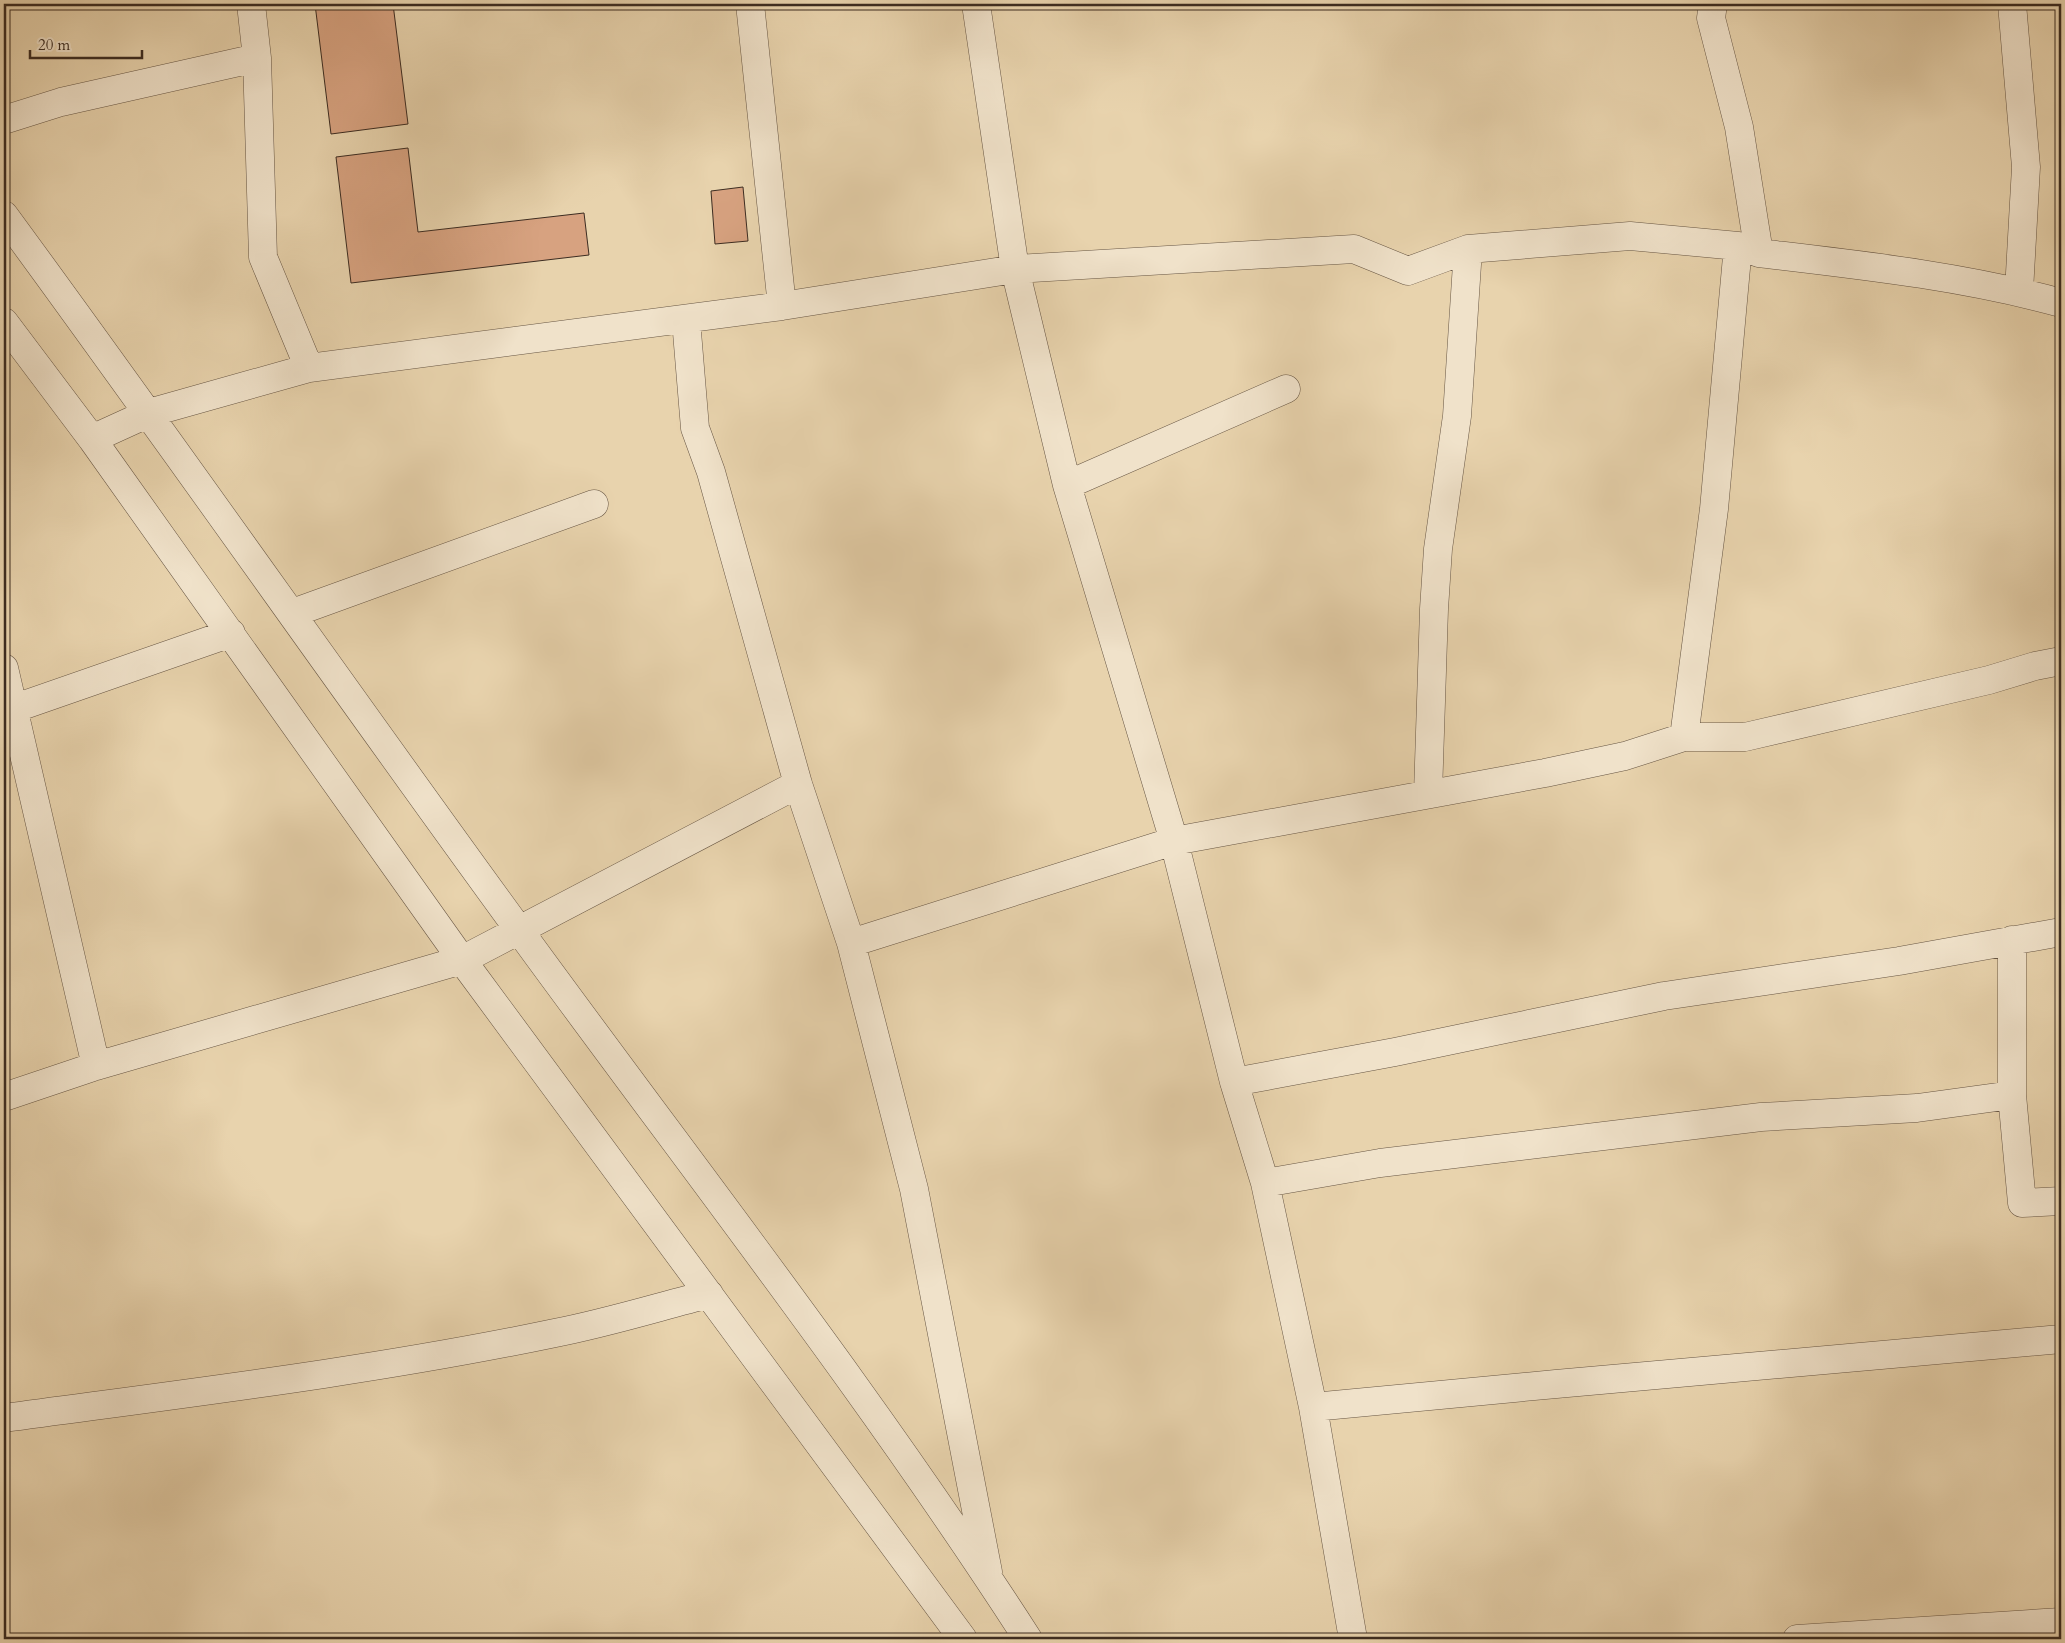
<svg xmlns="http://www.w3.org/2000/svg" width="2065" height="1643" font-family="Cardo,serif">
<style>
.building{fill:#d7a280;stroke:#3c2c21}
.lines{fill:none;stroke-linecap:round;stroke-linejoin:round}
.minor-casing{stroke:#675644;stroke-width:29}
.minor{stroke:#f0e2ca;stroke-width:28}
</style>
<rect width="100%" height="100%" fill="#e8d3ad"/>
<filter id="stains"><feTurbulence type="fractalNoise" baseFrequency=".004" numOctaves="4"/><feColorMatrix values="0 0 0 0 .2 0 0 0 0 .09 0 0 0 0 .02 0 0 0 .5 -.17"/></filter>
<radialGradient id="worn" r=".72"><stop offset=".6" stop-color="#630" stop-opacity="0"/><stop offset="1" stop-color="#630" stop-opacity=".3"/></radialGradient>
<path class="building" d="M 315,4 L 393,4 L 408,124 L 331,134 Z
M 408,148 L 418,232 L 584,213 L 589,255 L 351,283 L 336,157 Z
M 743,187 L 748,241 L 715,244 L 711,191 Z"/>
<g class="lines">
<g class="minor-casing">
<path id="minor" d="M 251,4 L 257,58
M 750,4 L 782,306
M 976,4 L 1015,269 L 1067,485 L 1174,841 L 1234,1082 L 1265,1183 L 1313,1407 L 1353,1639
M 1713,4 L 1711,18 L 1739,127 L 1759,253
M 2012,4 L 2026,167 L 2019,291
M 4,120 L 61,102 L 257,58 L 263,257 L 309,368
M 4,215 C 178,452 346,693 519,930 C 690,1165 870,1394 1028,1639
M 686,320 L 695,428 L 711,472 L 798,784 L 851,943 L 914,1189 L 988,1572
M 4,322 L 92,439 L 462,960 L 963,1639
M 92,439 L 149,413 L 309,368 L 782,306 L 1015,269 L 1354,249 L 1408,271 L 1468,249 L 1630,236 L 1738,246 L 1759,253 C 1860,265 1963,276 2061,303
M 1067,485 L 1286,389
M 293,613 L 594,504
M 4,668 L 96,1066
M 4,712 L 231,633
M 1684,737 L 1714,509 L 1738,246
M 1428,794 L 1434,609 L 1438,549 L 1457,416 L 1468,249
M 2012,940 L 2012,1095 L 2022,1203 L 2061,1201
M 851,943 L 1174,841 L 1545,773 L 1625,756 L 1684,737 L 1745,737 L 1989,680 L 2035,666 L 2061,661
M 1234,1082 L 1395,1052 L 1664,996 L 1899,961 L 2061,932
M 4,1097 L 96,1066 L 462,960 L 798,784
M 1265,1183 L 1380,1163 L 1761,1117 L 1917,1108 L 2012,1095
M 1313,1407 L 1556,1384 L 2061,1339
M 4,1418 C 188,1393 373,1371 555,1333 C 607,1323 658,1307 709,1294
M 1797,1639 L 2061,1622"/>
</g>
<use href="#minor" class="minor"/>
</g>
<rect width="2065" height="1643" fill="none" stroke="#e8d3ad" stroke-width="20"/>
<rect x="5" y="5" width="2055" height="1633" fill="none" stroke="#3c2c21" stroke-width="2.5"/>
<rect x="10" y="10" width="2045" height="1623" fill="none" stroke="#3c2c21"/>
<path d="M30 50v8h112v-8" fill="none" stroke="#3c2c21" stroke-width="2.5"/>
<text x="38" y="50" font-size="15" fill="#3c2c21" stroke="#f0e2ca" stroke-width="4" paint-order="stroke">20 m</text>
<rect width="100%" height="100%" filter="url(#stains)"/>
<rect width="100%" height="100%" fill="url(#worn)"/>
</svg>
